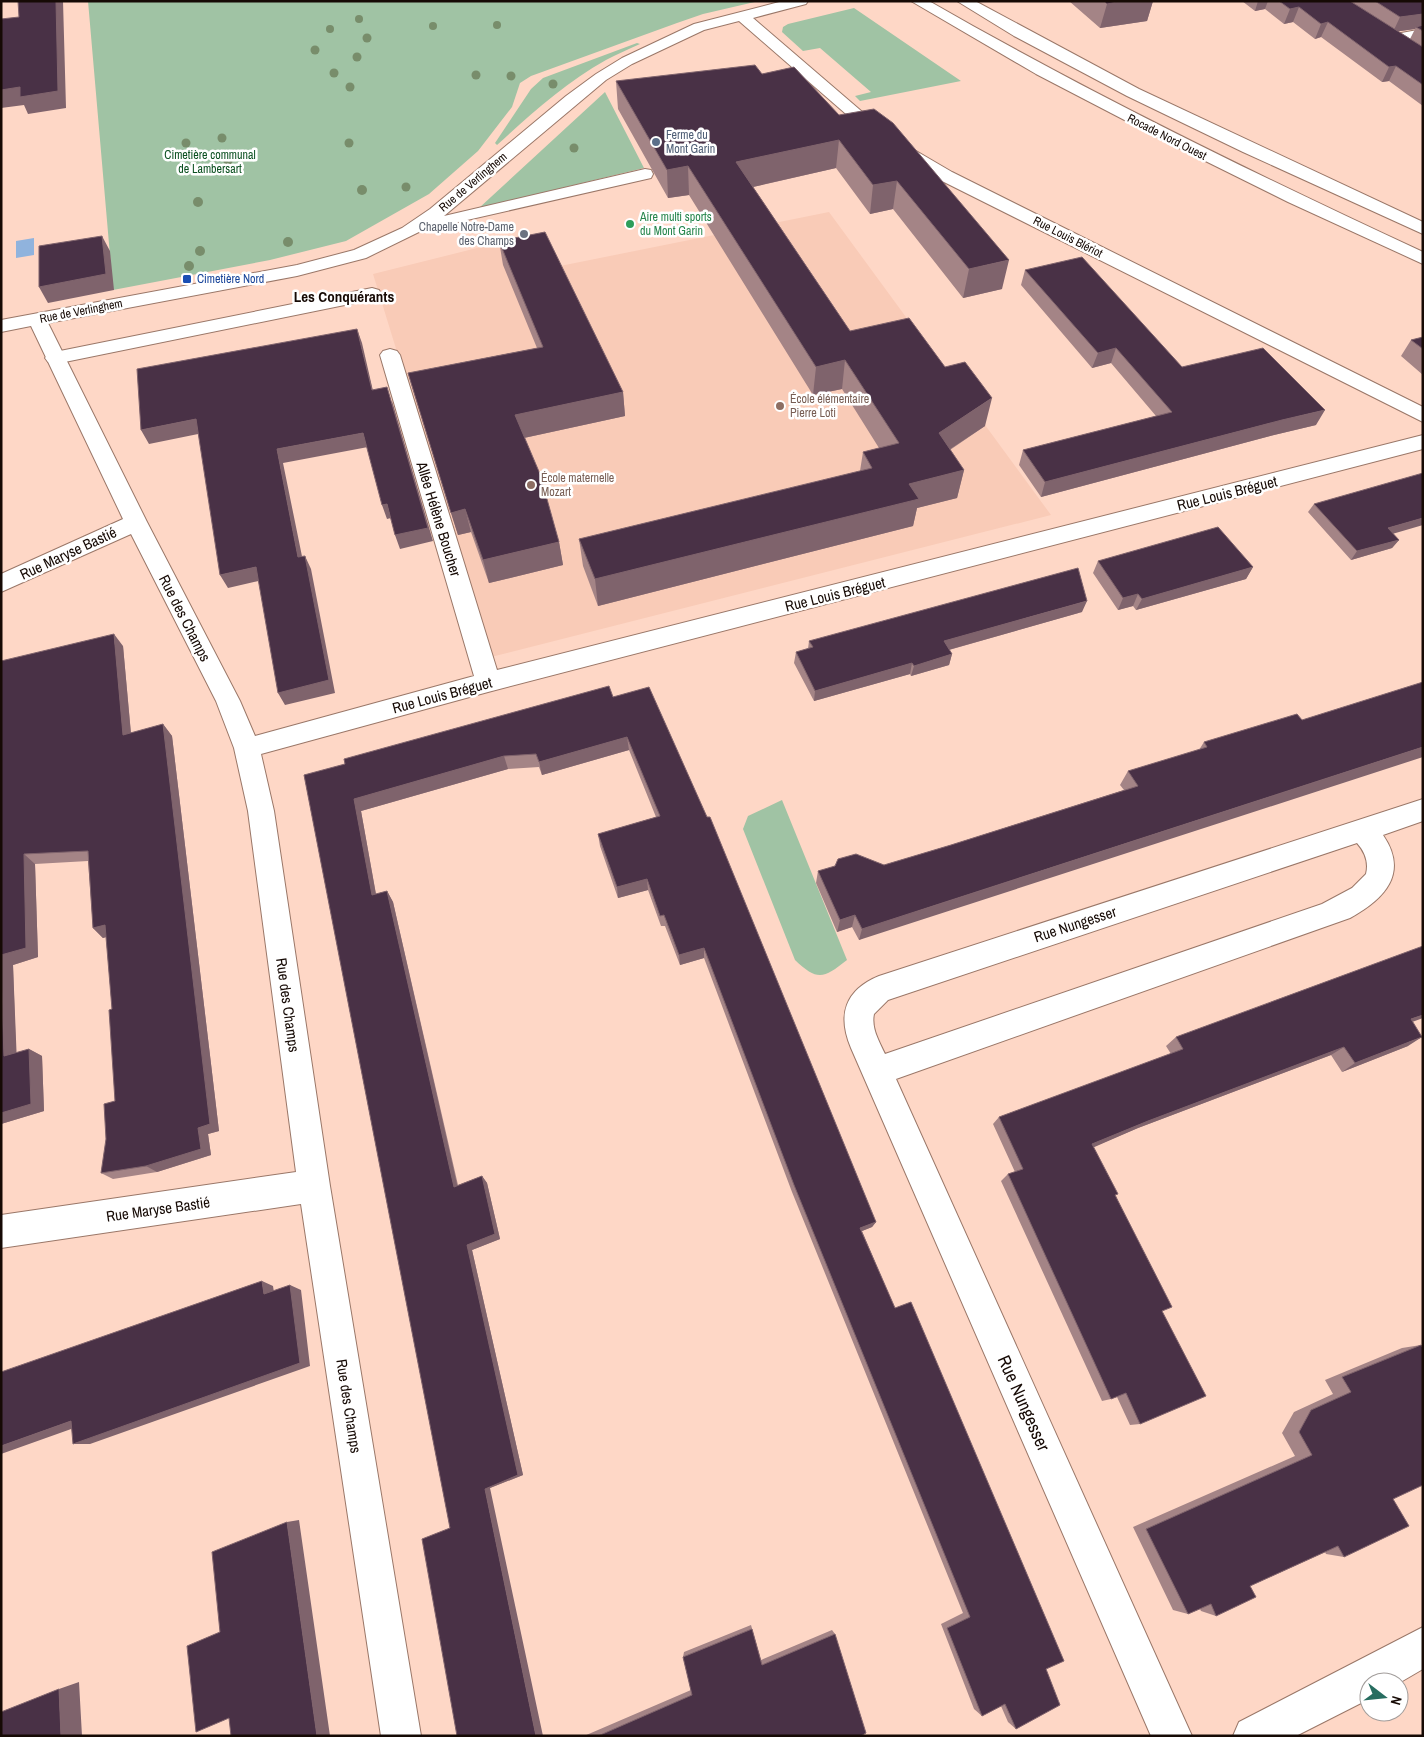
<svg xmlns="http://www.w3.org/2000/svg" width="1424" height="1737" font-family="'Archivo Narrow',sans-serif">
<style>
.built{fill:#f9cbb7}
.green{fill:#a0c3a4}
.water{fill:#90b3dd}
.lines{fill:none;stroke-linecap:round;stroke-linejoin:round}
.lane-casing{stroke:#9a7768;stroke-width:2}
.street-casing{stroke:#9a7768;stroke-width:2}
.highway-casing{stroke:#9a7768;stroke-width:2}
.lane{fill:#fff;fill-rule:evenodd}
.street{fill:#fff;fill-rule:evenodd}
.highway{fill:#fff;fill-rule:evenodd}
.tree{fill:#788d6b}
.wall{fill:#a48486;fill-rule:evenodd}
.shaded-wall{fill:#7f636c}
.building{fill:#493146;stroke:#7f636c}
.service-dot{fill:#5c6f8a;stroke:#fff;stroke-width:2}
.leisure-dot{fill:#2e9e5b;stroke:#fff;stroke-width:2}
.worship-dot{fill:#6b7280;stroke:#fff;stroke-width:2}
.transit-dot{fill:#1a4fb4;stroke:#fff;stroke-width:2}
.education-dot{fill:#8d6e63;stroke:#fff;stroke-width:2}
.labels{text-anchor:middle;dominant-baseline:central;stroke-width:5;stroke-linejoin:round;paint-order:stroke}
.far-service-label{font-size:12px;fill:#4e5e75;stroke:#fff;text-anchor:start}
.far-street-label{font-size:12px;fill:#160a05;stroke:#fff}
.far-park-label{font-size:12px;fill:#0b5020;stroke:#fff}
.far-leisure-label{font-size:12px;fill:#27864d;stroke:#fff;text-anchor:start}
.far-worship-label{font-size:12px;fill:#5b616d;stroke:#fff;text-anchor:end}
.far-transit-label{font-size:12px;fill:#164399;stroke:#fff;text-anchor:start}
.far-education-label{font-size:12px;fill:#785e54;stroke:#fff;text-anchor:start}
.far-quarter-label{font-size:15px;font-weight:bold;fill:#160a05;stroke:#fff}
.street-label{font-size:15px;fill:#160a05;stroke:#fff}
.near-street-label{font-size:18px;fill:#160a05;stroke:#fff}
</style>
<rect width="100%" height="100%" fill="#fed7c6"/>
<path class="built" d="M 829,212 L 1051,515 L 491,657 L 373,274 L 517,238 L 560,266 Z"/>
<path class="green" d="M 88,1 L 759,1 L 703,14 L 677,23 L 531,76 L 520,83 L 512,107 L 478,151 L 429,194 L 346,241 L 270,260 L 113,290 Z
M 854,8 L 961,81 L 860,101 L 855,96 L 871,92 L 820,48 L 803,51 L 782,32 L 783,27 L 788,24 Z
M 637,43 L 640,44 C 629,49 617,54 606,60 C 566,82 530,115 497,145 L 495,143 L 531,89 L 543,78 Z
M 605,92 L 644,168 L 479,208 Z
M 782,800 L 847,960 C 824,978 818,982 795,960 L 743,829 L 748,816 Z"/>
<path class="water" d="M 34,238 L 34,255 L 16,258 L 16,241 Z"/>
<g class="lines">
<g class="lane-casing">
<path id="lane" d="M 372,288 L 379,290 L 381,294 L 379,298 L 55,364 L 48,362 L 45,358 L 48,354 L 55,352 Z"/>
</g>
<g class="street-casing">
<path id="street" d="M 783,1 L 808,1 L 806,4 L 753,18 L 881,128 L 911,148 L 952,172 L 1423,407 L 1423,422 L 940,180 L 899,156 L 869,134 L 739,21 L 704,30 L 632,64 L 606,80 L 444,216 L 645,169 L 651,170 L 653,174 L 651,178 L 423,230 L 366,258 L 297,276 L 48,323 L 147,522 L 240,701 L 255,736 L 474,676 L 380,355 L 383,351 L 390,349 L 397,351 L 400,355 L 497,670 L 1423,435 L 1423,449 L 488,692 L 261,754 L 274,811 L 330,1186 L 421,1736 L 381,1736 L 301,1204 L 1,1248 L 1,1215 L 296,1172 L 248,811 L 234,748 L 216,701 L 131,534 L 1,592 L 1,574 L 123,519 L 31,326 L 1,332 L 1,320 L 297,265 L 354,250 L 402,228 L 430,209 L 566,96 L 596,74 L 622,58 L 694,24 Z
M 1423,29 L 1423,37 L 1390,43 L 1385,42 L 1383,39 L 1385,36 Z
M 1423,799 L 1423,821 L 1383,835 C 1409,873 1385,899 1350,918 L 896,1079 L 1192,1736 L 1151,1736 L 851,1048 C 837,1015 845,990 879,976 ZM 1357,843 C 1365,852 1369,862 1366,874 L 1352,888 L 1322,904 L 885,1054 C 879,1041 871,1028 874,1014 L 888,1000 Z
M 1423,1627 L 1423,1669 L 1399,1683 L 1369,1682 L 1369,1699 L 1296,1736 L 1233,1736 L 1239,1722 Z"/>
</g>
<g class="highway-casing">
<path id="highway" d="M 911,1 L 929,1 C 1089,93 1255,174 1423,252 L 1423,264 L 1288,202 L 1161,139 L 1036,74 Z
M 957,1 L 975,1 L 1139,89 L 1423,222 L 1423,234 L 1243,152 L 1127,96 L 1014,36 Z"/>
</g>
<use href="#lane" class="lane"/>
<use href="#street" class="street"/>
<use href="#highway" class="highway"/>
</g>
<g class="tree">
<circle cx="359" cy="19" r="4"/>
<circle cx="497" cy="25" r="4"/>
<circle cx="433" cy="26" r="4"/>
<circle cx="330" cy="29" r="4"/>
<circle cx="367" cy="38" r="4.5"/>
<circle cx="315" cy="50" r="4.5"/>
<circle cx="357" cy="57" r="4.5"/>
<circle cx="334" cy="73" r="4.5"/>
<circle cx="476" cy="75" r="4.5"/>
<circle cx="511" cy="76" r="4.5"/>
<circle cx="553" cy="84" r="4.5"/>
<circle cx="350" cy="87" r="4.5"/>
<circle cx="222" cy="138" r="4.5"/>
<circle cx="186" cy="143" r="4.5"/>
<circle cx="349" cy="143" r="4.5"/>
<circle cx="574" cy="148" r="4.5"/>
<circle cx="228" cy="161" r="4.5"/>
<circle cx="191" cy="168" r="4.5"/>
<circle cx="406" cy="187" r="4.5"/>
<circle cx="362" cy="190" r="5"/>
<circle cx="198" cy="202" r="5"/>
<circle cx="288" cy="242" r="5"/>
<circle cx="200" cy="251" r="5"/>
<circle cx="189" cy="266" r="5"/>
</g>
<path class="wall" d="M 1069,1 L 1153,1 L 1147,21 L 1100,28 Z
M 1242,1 L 1423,1 L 1423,106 L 1389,81 L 1382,82 L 1321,37 L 1315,39 L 1293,22 L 1284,24 L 1265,9 L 1255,11 ZM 1415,29 L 1410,39 L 1398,31 L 1401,31 Z
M 794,67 L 1002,289 L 963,298 L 893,209 L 870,214 L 836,168 L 753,187 L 850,331 L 985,426 L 950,450 L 964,470 L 957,498 L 917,508 L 913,526 L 598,606 L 583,566 L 579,539 L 860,471 L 863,452 L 879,448 L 842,389 L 813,395 L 689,195 L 668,198 L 618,109 L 616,81 L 762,74 Z
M 499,241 L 623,392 L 625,416 L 524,438 L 559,542 L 563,565 L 489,583 L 471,532 L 458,535 L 408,373 L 537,348 L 503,265 Z
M 1025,270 L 1182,367 L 1316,425 L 1274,435 L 1041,497 L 1019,465 L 1023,450 L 1156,416 L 1111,363 L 1092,368 L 1021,285 Z
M 1423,337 L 1423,375 L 1401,356 L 1411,340 Z
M 1314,504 L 1393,534 L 1399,540 L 1392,548 L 1351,560 L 1308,512 Z
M 1098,561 L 1253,567 L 1246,579 L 1136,610 L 1133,606 L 1118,610 L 1093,573 Z
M 1082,612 L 949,650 L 952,654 L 949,665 L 911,676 L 910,674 L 814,701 L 794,663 L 796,652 L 808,649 L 809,641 Z
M 123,646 L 131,733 L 163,724 L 172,736 L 219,1131 L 208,1134 L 211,1155 L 157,1172 L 113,1179 L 101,1173 L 115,1101 L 112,1009 L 106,937 L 103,938 L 93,928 L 88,861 L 35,864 L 38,957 L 13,965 L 16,1053 L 29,1049 L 42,1056 L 44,1111 L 1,1124 L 1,661 Z
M 613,697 L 876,1222 L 872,1227 L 862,1231 L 1046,1669 L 1016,1729 L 1008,1722 L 1001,1706 L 982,1716 L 974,1709 L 941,1624 L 963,1613 L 792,1192 L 704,958 L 680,965 L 665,926 L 661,926 L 648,890 L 618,898 L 600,846 L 598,834 L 656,817 L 629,750 L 542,775 L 539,767 L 508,769 L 361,811 L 376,894 L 387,891 L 393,902 L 458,1185 L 482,1176 L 487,1183 L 500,1239 L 472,1250 L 523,1475 L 490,1488 L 450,1528 L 304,775 Z
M 1302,720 L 859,940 L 852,927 L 837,932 L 816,883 L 818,871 L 884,865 L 951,845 L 1124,790 L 1120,785 L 1128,771 L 1199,750 L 1204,742 Z
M 1413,1022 L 1408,1046 L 1342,1072 L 1331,1055 L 1138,1128 L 1093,1147 L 1116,1196 L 1162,1311 L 1140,1424 L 1130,1425 L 1117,1397 L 1111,1399 L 1102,1401 L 1001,1181 L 1008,1174 L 1015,1172 L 993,1124 L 999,1117 L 1171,1054 L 1166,1046 L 1176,1037 Z
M 1421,1345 L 1393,1499 L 1344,1557 L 1326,1554 L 1325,1552 L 1250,1586 L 1216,1616 L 1201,1611 L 1200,1609 L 1188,1614 L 1173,1610 L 1133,1527 L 1295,1456 L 1282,1433 L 1294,1412 L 1333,1394 L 1325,1380 L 1402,1348 Z
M 751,1625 L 761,1660 L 832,1630 L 835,1634 L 861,1736 L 584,1736 L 691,1690 L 683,1657 L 684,1652 Z"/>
<path class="shaded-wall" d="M 56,1 L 63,1 L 66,108 L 28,114 L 24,105 L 1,108 L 1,90 Z
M 1122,1 L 1153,1 L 1147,21 L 1100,28 L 1107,4 Z
M 1258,1 L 1268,1 L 1265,9 L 1255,11 Z
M 1299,7 L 1293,22 L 1284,24 L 1290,9 Z
M 1423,14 L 1423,28 L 1416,27 L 1415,29 L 1393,32 L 1400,17 Z
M 1328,22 L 1321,37 L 1315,39 L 1321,24 Z
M 1396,66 L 1389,81 L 1382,82 L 1389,67 Z
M 839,140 L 836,168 L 735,191 L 736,162 Z
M 688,166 L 689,195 L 668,198 L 667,170 Z
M 897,181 L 893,209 L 870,214 L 873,185 Z
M 102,236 L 110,251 L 114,290 L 48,303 L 39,287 Z
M 1009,260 L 1002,289 L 963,298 L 969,269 Z
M 357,329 L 362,343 L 376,404 L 372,390 Z
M 1116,348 L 1111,363 L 1092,368 L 1098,353 Z
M 845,360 L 842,389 L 813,395 L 816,367 Z
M 623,392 L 625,416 L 519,439 L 515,415 Z
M 992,398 L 985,426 L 932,461 L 939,433 Z
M 392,401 L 433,541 L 400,549 L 395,535 Z
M 1325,410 L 1316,425 L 1274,435 L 1041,497 L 1045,482 L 1282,420 Z
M 196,419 L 203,433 L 149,444 L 141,430 Z
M 363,433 L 368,447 L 283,463 L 305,571 L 298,557 L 277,449 Z
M 964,470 L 957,498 L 917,508 L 913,526 L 598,606 L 595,579 L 909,484 Z
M 387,504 L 391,518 L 387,519 L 382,505 Z
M 465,509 L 471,532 L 458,535 L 451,513 Z
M 1423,518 L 1423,525 L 1382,537 L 1388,528 Z
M 1399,540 L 1392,548 L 1351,560 L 1357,551 Z
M 559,542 L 563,565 L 489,583 L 483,560 Z
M 305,556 L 311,569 L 335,693 L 285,705 L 278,693 Z
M 256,567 L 263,580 L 228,588 L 220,575 Z
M 1253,567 L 1246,579 L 1136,610 L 1142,599 Z
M 1138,594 L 1133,606 L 1118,610 L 1123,598 Z
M 1087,601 L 1082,612 L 941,652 L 944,641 Z
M 114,634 L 123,646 L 132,746 L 123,735 Z
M 952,654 L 949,665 L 911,676 L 914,666 Z
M 912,663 L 910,674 L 814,701 L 815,691 Z
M 163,724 L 172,736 L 219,1131 L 208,1134 L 211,1155 L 157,1172 L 146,1166 L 198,1128 Z
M 627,737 L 629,750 L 542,775 L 539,762 Z
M 1423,747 L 1423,757 L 859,940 L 862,929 Z
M 504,756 L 508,769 L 361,811 L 378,906 L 372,895 L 354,799 Z
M 24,854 L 35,864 L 38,957 L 13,965 L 17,1064 L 4,1056 L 1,955 Z
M 647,879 L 648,890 L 618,898 L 617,887 Z
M 387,891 L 393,902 L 459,1193 L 454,1187 Z
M 855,915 L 852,927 L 837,932 L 840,920 Z
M 105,925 L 116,934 L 103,938 L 93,928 Z
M 704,948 L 704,958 L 680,965 L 679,955 Z
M 1423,1015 L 1423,1018 L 1396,1028 L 1411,1019 Z
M 1422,1037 L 1408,1046 L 1342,1072 L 1355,1063 Z
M 1344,1047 L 1331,1055 L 1138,1128 L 1083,1152 L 1092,1144 L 1148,1121 Z
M 29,1049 L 42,1056 L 44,1111 L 1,1124 L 1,1113 Z
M 482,1176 L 487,1183 L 500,1239 L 472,1250 L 523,1475 L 490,1488 L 543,1736 L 536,1736 L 485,1489 L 467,1245 Z
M 876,1222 L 872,1227 L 857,1233 L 860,1228 Z
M 262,1281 L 273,1286 L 275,1299 L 264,1294 Z
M 290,1285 L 301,1290 L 310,1366 L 90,1444 L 73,1444 Z
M 71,1421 L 88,1423 L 1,1454 L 1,1446 Z
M 299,1520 L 330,1736 L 317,1736 L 287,1522 Z
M 79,1682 L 82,1736 L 61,1736 L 59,1689 Z"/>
<path class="building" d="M 18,1 L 56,1 L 58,91 L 20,97 L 20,87 L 1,90 L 1,19 L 19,17 Z
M 1104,1 L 1122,1 L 1107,4 Z
M 1279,1 L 1350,1 L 1423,47 L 1423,85 L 1396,66 L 1389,67 L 1328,22 L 1321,24 L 1299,7 L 1290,9 Z
M 1375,1 L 1423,1 L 1423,14 L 1400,17 Z
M 1423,25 L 1423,31 L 1416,27 Z
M 755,65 L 762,74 L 794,67 L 839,115 L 874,109 L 893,123 L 1009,260 L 969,269 L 897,181 L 873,185 L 839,140 L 736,162 L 850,331 L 909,318 L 945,367 L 965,362 L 992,398 L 939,433 L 964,470 L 909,484 L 919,499 L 595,579 L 579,539 L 872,468 L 863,452 L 899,443 L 845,360 L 816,367 L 688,166 L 667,170 L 616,81 Z
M 545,232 L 623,392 L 515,415 L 540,474 L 559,542 L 483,560 L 465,509 L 451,513 L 408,373 L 543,347 L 499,241 Z
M 102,236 L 106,274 L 39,287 L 39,246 Z
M 1082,257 L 1182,367 L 1263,348 L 1325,410 L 1282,420 L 1045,482 L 1023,450 L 1172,412 L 1116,348 L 1098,353 L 1025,270 Z
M 357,329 L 372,390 L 387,387 L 428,528 L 395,535 L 387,504 L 382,505 L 363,433 L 277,449 L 298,557 L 305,556 L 329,680 L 278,693 L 256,567 L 220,575 L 196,419 L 141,430 L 137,369 Z
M 1423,337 L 1423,349 L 1411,340 Z
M 1423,473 L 1423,518 L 1388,528 L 1399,540 L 1357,551 L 1314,504 Z
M 1218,527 L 1253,567 L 1142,599 L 1138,594 L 1123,598 L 1098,561 Z
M 1078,568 L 1087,601 L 944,641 L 952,654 L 914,666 L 912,663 L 815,691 L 796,652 L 813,647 L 809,641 Z
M 114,634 L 123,735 L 163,724 L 210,1124 L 198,1128 L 201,1149 L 146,1166 L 101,1173 L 106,1139 L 104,1104 L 115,1101 L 109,1010 L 112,1009 L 105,925 L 93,928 L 88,851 L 24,854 L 26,948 L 1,955 L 1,661 Z
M 1423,682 L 1423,747 L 862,929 L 855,915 L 840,920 L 818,871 L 835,866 L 838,859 L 856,854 L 884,865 L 951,845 L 1138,786 L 1128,771 L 1207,747 L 1204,742 L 1297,714 L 1302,720 Z
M 609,686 L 613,697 L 649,687 L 707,817 L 710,817 L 876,1222 L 860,1228 L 895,1308 L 911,1302 L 1064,1661 L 1046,1669 L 1060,1705 L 1016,1729 L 1005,1704 L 982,1716 L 947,1628 L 970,1617 L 794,1185 L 704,948 L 679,955 L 664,915 L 660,916 L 647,879 L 617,887 L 598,834 L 660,816 L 627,737 L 539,762 L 536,754 L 504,756 L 354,799 L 372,895 L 387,891 L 454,1187 L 482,1176 L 495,1234 L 467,1245 L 518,1475 L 485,1489 L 536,1736 L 457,1736 L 422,1539 L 450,1528 L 304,775 L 345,764 L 344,759 Z
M 1423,946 L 1423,1015 L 1411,1019 L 1422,1037 L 1355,1063 L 1344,1047 L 1148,1121 L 1092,1144 L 1118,1194 L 1115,1195 L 1172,1307 L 1162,1311 L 1206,1396 L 1140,1424 L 1126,1393 L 1111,1399 L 1008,1174 L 1023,1169 L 999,1117 L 1183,1049 L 1176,1037 Z
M 1,975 L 4,1056 L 29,1049 L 31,1104 L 1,1113 Z
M 262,1281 L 264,1294 L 290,1285 L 300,1363 L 73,1444 L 71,1421 L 1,1446 L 1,1372 Z
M 1421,1345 L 1423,1348 L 1423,1485 L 1393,1499 L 1409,1526 L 1344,1557 L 1338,1546 L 1250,1586 L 1256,1597 L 1216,1616 L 1211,1604 L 1188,1614 L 1146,1529 L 1312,1455 L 1299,1432 L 1311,1410 L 1351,1392 L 1342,1377 Z
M 287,1522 L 317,1736 L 231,1736 L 229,1718 L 196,1732 L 187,1646 L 220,1632 L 212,1552 Z
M 752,1629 L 762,1665 L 835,1634 L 866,1733 L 861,1736 L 598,1736 L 692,1695 L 683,1657 Z
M 59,1689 L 61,1736 L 1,1736 L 1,1712 Z"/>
<circle class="service-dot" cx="656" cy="142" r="5"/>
<circle class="leisure-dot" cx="630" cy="224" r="5"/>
<circle class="worship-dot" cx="524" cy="234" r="5"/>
<rect class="transit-dot" x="182" y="274" width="10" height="10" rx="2.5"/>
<g class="education-dot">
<circle cx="780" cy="406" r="5"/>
<circle cx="531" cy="485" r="5"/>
</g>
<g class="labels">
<g class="far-service-label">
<text x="666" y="135">Ferme du<tspan x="666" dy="14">Mont Garin</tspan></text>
</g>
<g class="far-street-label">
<text transform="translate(1167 137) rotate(27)">Rocade Nord Ouest</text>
<text transform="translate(473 182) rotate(-40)">Rue de Verlinghem</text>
<text transform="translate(1068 237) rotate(27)">Rue Louis Blériot</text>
<text transform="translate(81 311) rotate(-11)">Rue de Verlinghem</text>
</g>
<g class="far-park-label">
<text x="210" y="155">Cimetière communal<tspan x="210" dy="14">de Lambersart</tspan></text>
</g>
<g class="far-leisure-label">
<text x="640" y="217">Aire multi sports<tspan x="640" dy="14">du Mont Garin</tspan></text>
</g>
<g class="far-worship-label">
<text x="514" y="227">Chapelle Notre-Dame<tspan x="514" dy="14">des Champs</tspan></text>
</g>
<g class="far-transit-label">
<text x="197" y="279">Cimetière Nord</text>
</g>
<g class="far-education-label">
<text x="790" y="399">École élémentaire<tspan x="790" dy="14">Pierre Loti</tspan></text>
<text x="541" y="478">École maternelle<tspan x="541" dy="14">Mozart</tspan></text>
</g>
<g class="far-quarter-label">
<text x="344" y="296">Les Conquérants</text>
</g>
<g class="street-label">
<text transform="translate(1227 493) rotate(-14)">Rue Louis Bréguet</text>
<text transform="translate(439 519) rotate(73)">Allée Hélène Boucher</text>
<text transform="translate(68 553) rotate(-25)">Rue Maryse Bastié</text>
<text transform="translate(835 594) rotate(-14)">Rue Louis Bréguet</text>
<text transform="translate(185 618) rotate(63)">Rue des Champs</text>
<text transform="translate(442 695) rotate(-15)">Rue Louis Bréguet</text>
<text transform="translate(1075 924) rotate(-18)">Rue Nungesser</text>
<text transform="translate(288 1005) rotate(82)">Rue des Champs</text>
<text transform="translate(158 1209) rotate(-8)">Rue Maryse Bastié</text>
<text transform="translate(349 1406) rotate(81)">Rue des Champs</text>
</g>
<g class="near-street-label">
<text transform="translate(1024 1403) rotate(66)">Rue Nungesser</text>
</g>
</g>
<rect width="1424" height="1737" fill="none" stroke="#160a05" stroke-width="5"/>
<g transform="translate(1384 1697) rotate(106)"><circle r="24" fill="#ffffff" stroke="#a29d9b"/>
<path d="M0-4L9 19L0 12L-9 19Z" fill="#276d60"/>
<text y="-8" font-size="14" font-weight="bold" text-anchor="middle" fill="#160a05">N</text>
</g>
</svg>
